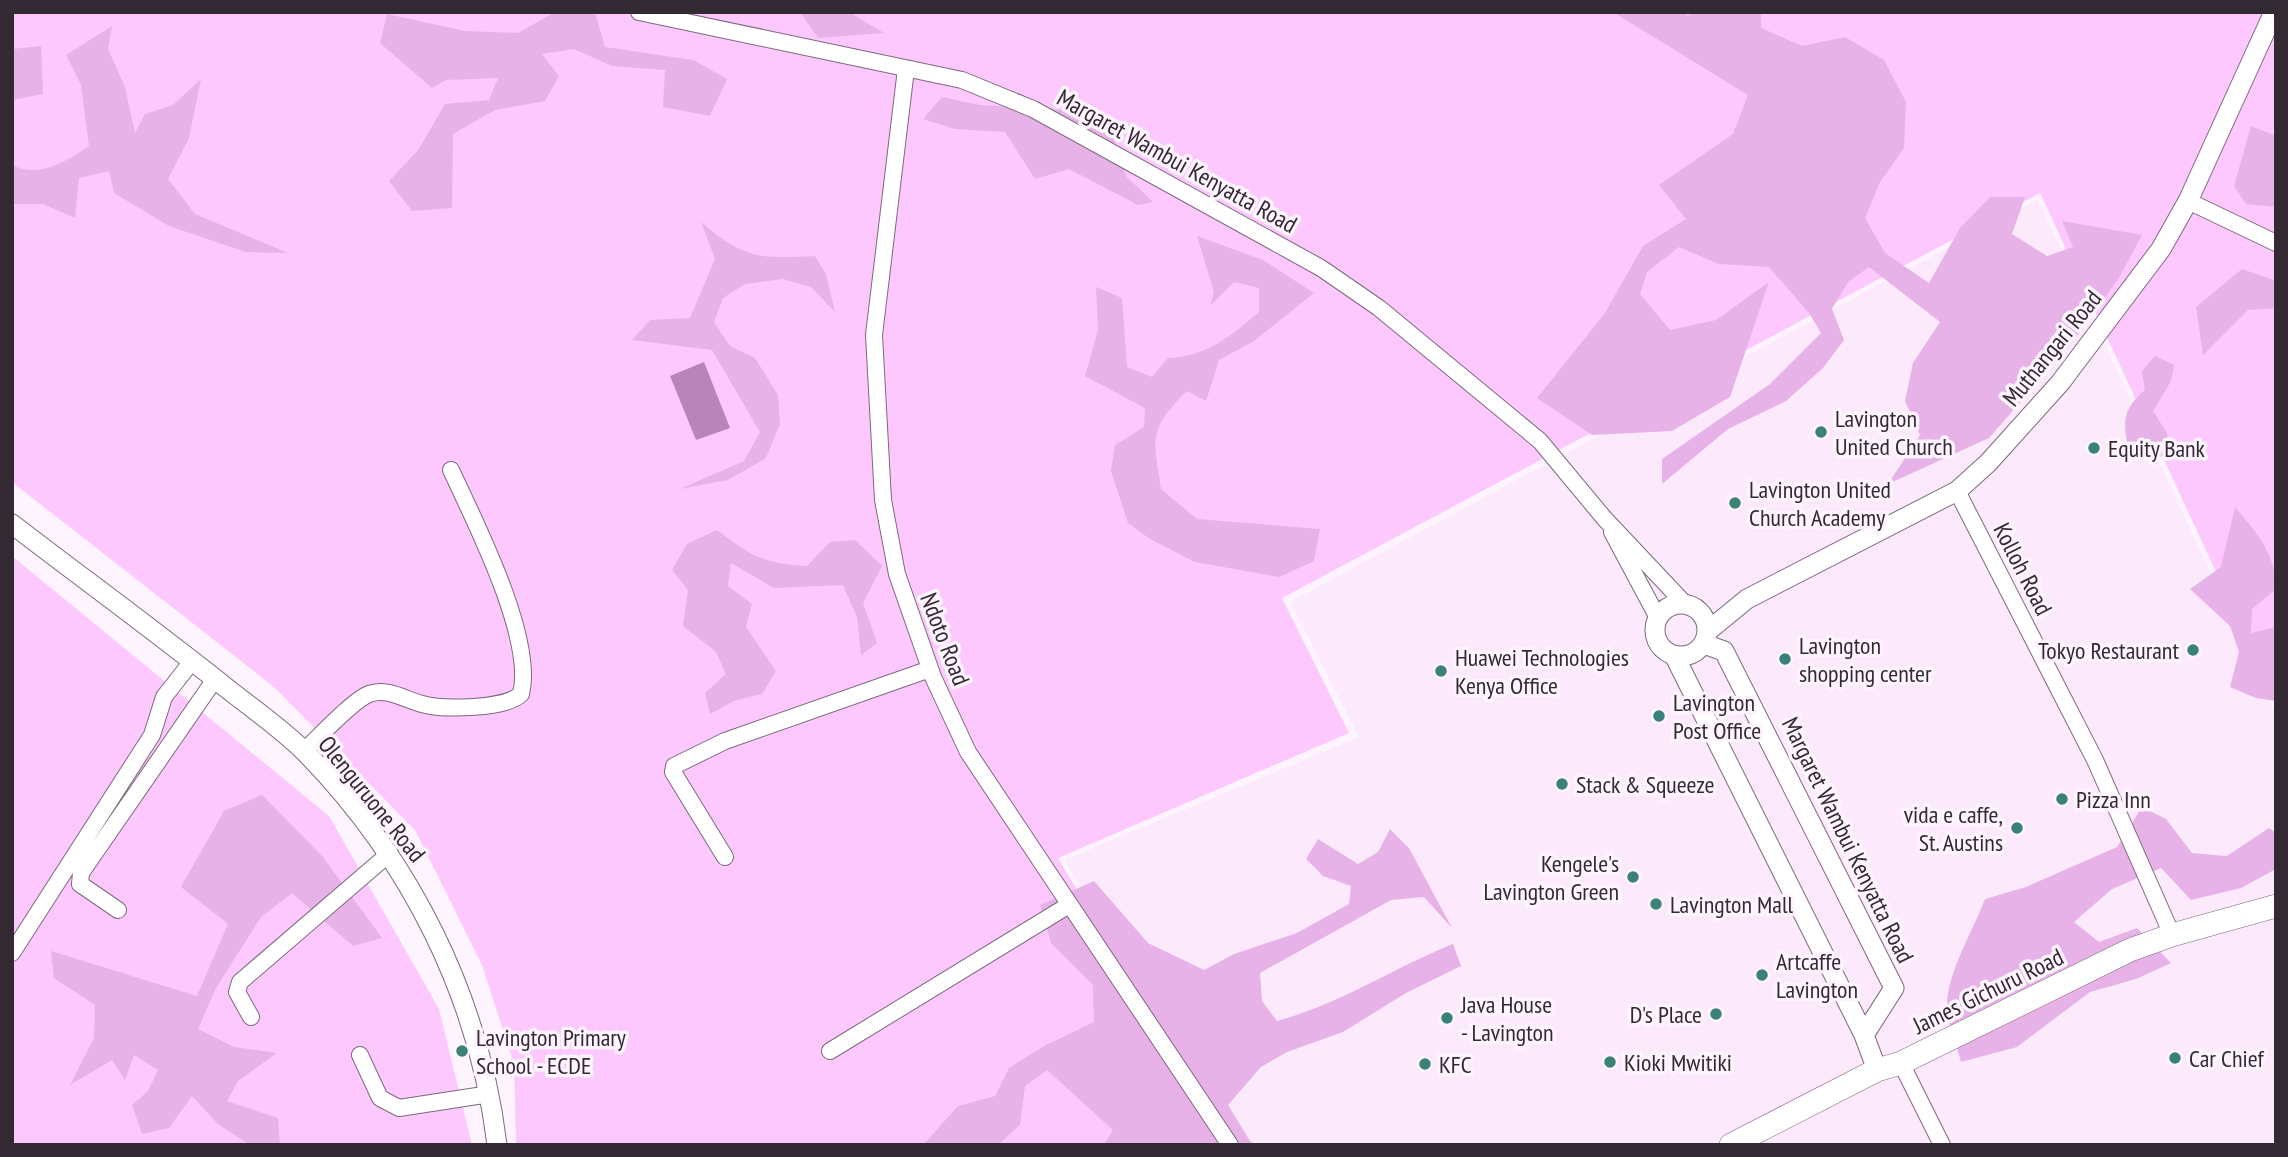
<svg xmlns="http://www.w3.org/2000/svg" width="2288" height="1157" font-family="'PT Sans Narrow',sans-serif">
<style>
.built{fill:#fceafc}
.green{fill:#fdc8fd}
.forest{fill:#e7b2e8}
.water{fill:#b885b9}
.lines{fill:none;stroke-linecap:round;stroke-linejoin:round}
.minor-casing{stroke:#7d687e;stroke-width:18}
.tertiary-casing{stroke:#7d687e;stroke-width:21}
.secondary-casing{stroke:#7d687e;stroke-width:24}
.minor{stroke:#fff;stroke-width:16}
.tertiary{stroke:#fff;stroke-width:19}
.secondary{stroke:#fff;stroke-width:23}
.poi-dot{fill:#3a817b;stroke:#fef4fe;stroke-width:2.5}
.labels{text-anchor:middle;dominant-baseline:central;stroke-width:7;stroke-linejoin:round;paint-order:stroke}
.street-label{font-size:24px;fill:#322933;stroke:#fef4fe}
.poi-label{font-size:24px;fill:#322933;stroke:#fef4fe;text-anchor:start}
</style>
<rect width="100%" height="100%" fill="#fef4fe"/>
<path class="built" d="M 2038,199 L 2276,715 L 2276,1145 L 1234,1145 L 1064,860 L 1359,737 L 1290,602 Z"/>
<path class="green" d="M 12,12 L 2276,12 L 2276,701 L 2040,193 L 1282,598 L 1349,733 L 1058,858 L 1228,1145 L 516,1145 L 514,1064 L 482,965 L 415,830 L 273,686 L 12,482 Z
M 12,556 L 329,816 L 439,1009 L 472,1145 L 12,1145 Z"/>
<path class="forest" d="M 555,12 L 595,12 L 605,47 L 693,60 L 727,79 L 710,116 L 663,107 L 665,70 L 612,66 L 574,49 L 542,54 L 559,76 L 545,101 L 495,110 L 453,134 L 452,208 L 412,211 L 389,181 L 419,149 L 445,104 L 489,100 L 498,78 L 446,80 L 432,88 L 380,43 L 387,14 L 465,31 L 518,33 Z
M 800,12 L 849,12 L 884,33 L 818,38 Z
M 1613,12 L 1687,12 L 1687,16 L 1694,12 L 1761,12 L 1761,28 L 1802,46 L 1845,37 L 1884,60 L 1906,102 L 1904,148 L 1880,182 L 1865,218 L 1885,253 L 1929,283 L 1960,228 L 1990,197 L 2025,197 L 2012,234 L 2047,256 L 2073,247 L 2062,221 L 2142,235 L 2119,278 L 2071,344 L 1989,438 L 1888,484 L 1920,435 L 1905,401 L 1913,363 L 1940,322 L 1869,267 L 1848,282 L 1832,309 L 1844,340 L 1823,368 L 1786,401 L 1728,429 L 1662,484 L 1662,459 L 1770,384 L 1821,333 L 1809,313 L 1769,267 L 1719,264 L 1679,247 L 1647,272 L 1640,294 L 1670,330 L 1716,320 L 1769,282 L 1730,397 L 1672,431 L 1592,435 L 1537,398 L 1605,313 L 1643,246 L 1686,219 L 1659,185 L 1733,134 L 1748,95 Z
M 112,26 L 108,49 L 125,87 L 135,133 L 145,114 L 173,105 L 201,79 L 189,138 L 168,179 L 195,214 L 288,253 L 246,252 L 169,226 L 114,193 L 109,171 L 79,178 L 75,218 L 43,204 L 12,204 L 12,165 C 38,179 67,161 89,146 L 81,85 L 66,55 Z
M 41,46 L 43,94 L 12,100 L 12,49 Z
M 942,97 L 980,105 L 1064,110 L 1111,130 L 1126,176 L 1153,202 L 1138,205 L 1069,169 L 1035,179 L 1005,132 L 955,129 L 923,119 Z
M 2251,126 L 2276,136 L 2276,207 L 2246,204 L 2234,186 Z
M 701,222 C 744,259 760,259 815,256 L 826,274 L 835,312 L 811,287 L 783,279 L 745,284 L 723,298 L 714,322 L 730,346 L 755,358 L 778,395 L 780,424 L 766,458 L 728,480 L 680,489 L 744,461 L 760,432 L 712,350 L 632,340 L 650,320 L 690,318 L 715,259 Z
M 1197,236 L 1263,260 L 1314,293 L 1254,341 L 1219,360 L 1206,401 L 1187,391 C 1148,429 1153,438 1161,489 L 1197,519 L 1320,529 L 1314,561 L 1279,577 L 1195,562 L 1150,539 L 1128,523 L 1111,471 L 1115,445 L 1144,427 L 1145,408 L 1085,376 L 1098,330 L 1096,287 L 1122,298 L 1127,367 L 1152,377 L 1168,358 C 1206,357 1231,336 1259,312 L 1259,288 L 1234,282 L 1210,306 L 1214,292 Z
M 2242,269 L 2276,281 L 2276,308 L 2248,310 L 2203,355 L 2196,307 Z
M 2155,356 L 2174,365 L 2171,381 L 2153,411 L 2167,433 L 2169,454 L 2150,460 L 2128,445 C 2122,420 2124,408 2145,390 L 2142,371 Z
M 2235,507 C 2257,533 2276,554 2276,589 L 2252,609 L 2251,633 L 2276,627 L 2276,701 L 2256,698 L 2230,687 L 2239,652 L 2230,626 L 2190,589 L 2221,567 Z
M 717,530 C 751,556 764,564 807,566 L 830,542 L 855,540 L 882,566 L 863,603 L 877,643 L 861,655 L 857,617 L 843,585 L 774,588 L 731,563 L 728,586 L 752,604 L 746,627 L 776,671 L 762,694 L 734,701 L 710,714 L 705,693 L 726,674 L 716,652 L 683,626 L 688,590 L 672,570 L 687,544 Z
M 262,795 L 323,857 L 382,938 L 353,946 L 292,893 L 261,917 L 216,988 L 198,1029 L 234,1047 L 277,1053 L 238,1081 L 227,1101 L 278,1118 L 280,1145 L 250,1145 L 218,1124 L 192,1096 L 169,1128 L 142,1134 L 132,1105 L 148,1091 L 158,1070 L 134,1055 L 125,1080 L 112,1060 L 70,1085 L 94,1038 L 95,1005 L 54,978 L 51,951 L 197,996 L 228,924 L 181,887 L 224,811 Z
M 2142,807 L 2166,819 L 2192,853 L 2227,856 L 2269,828 L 2276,833 L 2276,869 L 2241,888 L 2191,900 L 2161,868 L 2112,889 L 2074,922 L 2099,942 L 2137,928 L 2171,963 L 2136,979 L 2090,992 L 2017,1047 L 1961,1062 C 1957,1045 1947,1023 1947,1005 C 1947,973 1973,931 1985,899 L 2026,887 L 2117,847 Z
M 1390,829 L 1409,848 L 1452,928 L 1424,897 L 1391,900 L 1260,973 L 1262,1001 L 1277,1021 C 1340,1004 1393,968 1453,944 L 1461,966 L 1406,993 L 1343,1032 L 1287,1052 L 1261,1067 L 1228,1105 L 1250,1141 L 1255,1145 L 1104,1145 L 1113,1130 L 1047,1070 L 1025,1086 L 1020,1125 L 998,1145 L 923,1145 L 958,1106 L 995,1096 L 1009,1068 L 1044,1046 L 1094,1022 L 1093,985 L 1051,943 L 1040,905 L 1094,881 L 1148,943 L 1204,970 L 1234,954 L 1297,933 L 1349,904 L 1351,886 L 1323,876 L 1306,859 L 1318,839 L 1358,864 L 1378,852 Z"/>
<path class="water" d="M 704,362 L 730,428 L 696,440 L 670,376 Z"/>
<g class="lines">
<g class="minor-casing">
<path id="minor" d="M 639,12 L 962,80 L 1033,109 L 1321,268 L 1379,308 L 1540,441 L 1604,518 L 1685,604
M 906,69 L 874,335 L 883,500 L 897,574 L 933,677 L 968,752 L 1230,1145
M 2188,201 L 2276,243
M 1957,491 L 2095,760 L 2172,935
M 1612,532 L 1658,618
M 304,751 C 319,737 353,700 369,694 C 387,687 406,700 422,704 C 443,710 506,709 521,694 C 535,639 475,522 451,470
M 725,857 L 673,772 L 674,766 L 725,741 L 930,669
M 118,910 L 80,884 L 81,873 L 215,679
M 12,953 L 152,735 L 164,697 L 193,660
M 251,1017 L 237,992 L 240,982 L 390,853
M 830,1051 L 1069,905
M 360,1055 L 380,1098 L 399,1108 L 490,1094
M 1901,1063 L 1942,1145"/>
</g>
<g class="tertiary-casing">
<path id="tertiary" d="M 12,524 C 81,577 151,628 219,682 C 247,705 279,726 305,752 C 410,859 479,996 497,1145
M1655 630a26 26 0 1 1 52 0a26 26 0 1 1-52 0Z
M 1708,631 L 1747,599 L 1957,491 L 1988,463 L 2060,383 L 2161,249 L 2188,201 L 2274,12
M 1704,644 L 1724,651 L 1894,988 L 1864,1035
M 1674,655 L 1864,1035 L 1877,1070"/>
</g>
<g class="secondary-casing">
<path id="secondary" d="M 1731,1145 L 1877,1070 L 1901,1063 L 2130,950 L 2172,935 L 2276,906"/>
</g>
<use href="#minor" class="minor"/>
<use href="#tertiary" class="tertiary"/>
<use href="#secondary" class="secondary"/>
</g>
<g class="poi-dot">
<circle cx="1821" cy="432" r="7"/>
<circle cx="2094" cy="448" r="7"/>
<circle cx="1735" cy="503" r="7"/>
<circle cx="2193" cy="650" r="7"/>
<circle cx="1785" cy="659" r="7"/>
<circle cx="1441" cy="671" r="7"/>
<circle cx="1659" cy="716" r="7"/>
<circle cx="1562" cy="784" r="7"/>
<circle cx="2062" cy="799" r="7"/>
<circle cx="2017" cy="828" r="7"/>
<circle cx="1633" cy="877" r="7"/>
<circle cx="1656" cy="904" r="7"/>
<circle cx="1762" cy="975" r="7"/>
<circle cx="1716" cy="1014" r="7"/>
<circle cx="1447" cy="1018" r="7"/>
<circle cx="462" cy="1051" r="7"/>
<circle cx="2175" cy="1058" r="7"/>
<circle cx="1610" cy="1062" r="7"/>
<circle cx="1425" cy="1064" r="7"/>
</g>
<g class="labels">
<g class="street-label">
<text transform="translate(1177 161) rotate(29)">Margaret Wambui Kenyatta Road</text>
<text transform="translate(2052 348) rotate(-51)">Muthangari Road</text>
<text transform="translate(2023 569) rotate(63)">Kolloh Road</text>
<text transform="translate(945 639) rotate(69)">Ndoto Road</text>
<text transform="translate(372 799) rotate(51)">Olenguruone Road</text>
<text transform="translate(1848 840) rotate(64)">Margaret Wambui Kenyatta Road</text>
<text transform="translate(1988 991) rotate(-26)">James Gichuru Road</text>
</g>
<g class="poi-label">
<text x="1835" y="418">Lavington<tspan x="1835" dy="28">United Church</tspan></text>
<text x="2108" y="448">Equity Bank</text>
<text x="1749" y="489">Lavington United<tspan x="1749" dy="28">Church Academy</tspan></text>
<text x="1799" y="645">Lavington<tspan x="1799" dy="28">shopping center</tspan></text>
<text x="2179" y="650" text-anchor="end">Tokyo Restaurant</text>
<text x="1455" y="657">Huawei Technologies<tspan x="1455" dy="28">Kenya Office</tspan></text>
<text x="1673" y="702">Lavington<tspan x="1673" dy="28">Post Office</tspan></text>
<text x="1576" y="784">Stack &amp; Squeeze</text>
<text x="2076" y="799">Pizza Inn</text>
<text x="2003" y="814" text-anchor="end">vida e caffe,<tspan x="2003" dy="28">St. Austins</tspan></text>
<text x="1619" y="863" text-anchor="end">Kengele's<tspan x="1619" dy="28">Lavington Green</tspan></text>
<text x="1670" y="904">Lavington Mall</text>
<text x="1776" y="961">Artcaffe<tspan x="1776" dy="28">Lavington</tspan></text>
<text x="1461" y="1004">Java House<tspan x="1461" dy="28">- Lavington</tspan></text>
<text x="1702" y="1014" text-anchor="end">D's Place</text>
<text x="476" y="1037">Lavington Primary<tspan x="476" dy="28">School - ECDE</tspan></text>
<text x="2189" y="1058">Car Chief</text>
<text x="1624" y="1062">Kioki Mwitiki</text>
<text x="1439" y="1064">KFC</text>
</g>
</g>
<rect width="2288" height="1157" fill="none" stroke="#322933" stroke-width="28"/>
</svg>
